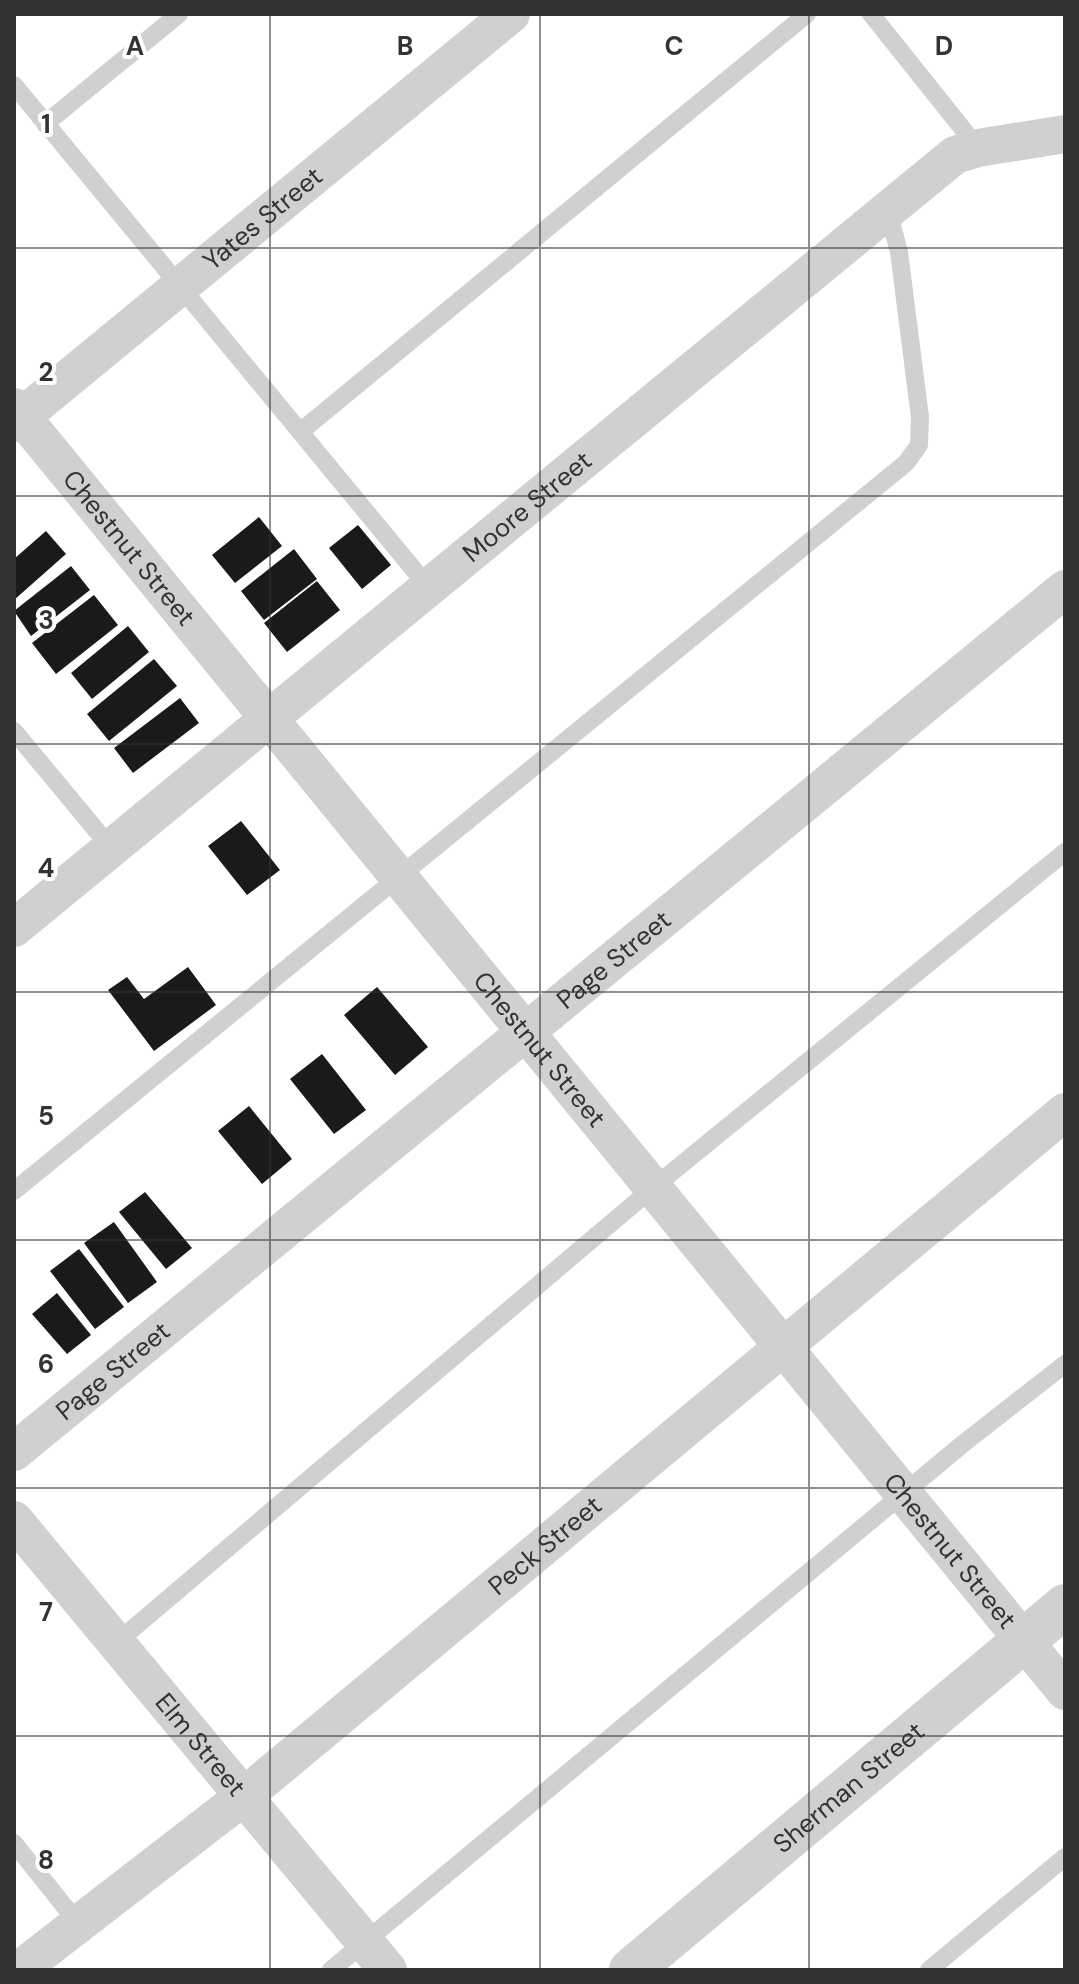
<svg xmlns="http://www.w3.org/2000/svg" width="1079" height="1984" font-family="'DM Sans',sans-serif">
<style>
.building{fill:#1a1a1a}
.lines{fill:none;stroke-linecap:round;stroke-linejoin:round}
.service{stroke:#d0d0d0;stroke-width:18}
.minor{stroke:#d0d0d0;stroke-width:38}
.tertiary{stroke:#d0d0d0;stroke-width:44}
.grid{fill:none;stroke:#333;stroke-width:2;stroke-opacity:0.55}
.labels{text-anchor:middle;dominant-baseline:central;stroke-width:8;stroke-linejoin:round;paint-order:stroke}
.street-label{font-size:26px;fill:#333;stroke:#fff}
.grid-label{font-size:26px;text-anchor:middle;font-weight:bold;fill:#333;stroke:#fff;stroke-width:8;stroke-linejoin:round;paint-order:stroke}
</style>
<rect width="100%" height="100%" fill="#fff"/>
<path class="building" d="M 259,517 L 282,546 L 235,583 L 212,555 Z
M 358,525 L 391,565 L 362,589 L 329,548 Z
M 46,531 L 66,554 L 14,600 L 14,559 Z
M 294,549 L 317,579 L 264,620 L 241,591 Z
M 71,566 L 90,590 L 31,636 L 14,611 Z
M 317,581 L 340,610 L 287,652 L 264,623 Z
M 94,595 L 118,625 L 56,674 L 32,643 Z
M 128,626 L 149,652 L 92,699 L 71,673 Z
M 154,659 L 177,686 L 109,741 L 87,714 Z
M 180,698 L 199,723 L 133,773 L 114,748 Z
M 241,821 L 280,870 L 247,895 L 208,846 Z
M 188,967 L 216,1005 L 154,1051 L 108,990 L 127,977 L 144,999 Z
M 377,987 L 428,1047 L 395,1075 L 344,1015 Z
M 322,1054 L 366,1110 L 334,1134 L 290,1079 Z
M 249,1106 L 292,1159 L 262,1184 L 218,1131 Z
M 145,1192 L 192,1248 L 166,1269 L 119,1212 Z
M 114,1222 L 157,1282 L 128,1303 L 84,1243 Z
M 79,1249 L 124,1307 L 95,1329 L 50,1271 Z
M 57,1293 L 91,1335 L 67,1354 L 32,1314 Z"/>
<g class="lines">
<path class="service" d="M 871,14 L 978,148
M 14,85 L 429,588
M 45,124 L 179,14
M 300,432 L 807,14
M 14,731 L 111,848
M 14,1191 L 906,463 L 919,445 L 920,417 L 899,252 L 888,210
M 117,1642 L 655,1186 L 1065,852
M 14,1843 L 77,1922
M 331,1970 L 964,1443 L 1065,1364
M 929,1970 L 1065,1857"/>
<g class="minor">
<path id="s1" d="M 14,407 L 1065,1691"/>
<path id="s2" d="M 14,423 L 511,14"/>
<path id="s3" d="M 14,928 L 955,155 L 978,148 L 1065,134"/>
<path id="s4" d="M 14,1452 L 1065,589"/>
<path id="s5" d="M 14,1520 L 388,1970"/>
<path id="s6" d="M 19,1970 L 243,1797 L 1065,1112"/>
</g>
<path class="tertiary" id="s7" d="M 631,1970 L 1065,1606"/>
</g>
<path class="grid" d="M 270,14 L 270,1970M 540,14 L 540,1970M 809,14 L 809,1970M 14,248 L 1065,248M 14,496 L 1065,496M 14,744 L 1065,744M 14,992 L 1065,992M 14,1240 L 1065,1240M 14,1488 L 1065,1488M 14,1736 L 1065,1736"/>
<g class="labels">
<g class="street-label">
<text stroke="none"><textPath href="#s2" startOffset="322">Yates Street</textPath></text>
<text stroke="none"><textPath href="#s3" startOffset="664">Moore Street</textPath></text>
<text stroke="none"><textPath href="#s1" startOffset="182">Chestnut Street</textPath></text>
<text stroke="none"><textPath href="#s4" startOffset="776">Page Street</textPath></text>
<text stroke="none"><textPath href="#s1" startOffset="830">Chestnut Street</textPath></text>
<text stroke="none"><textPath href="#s4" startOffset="128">Page Street</textPath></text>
<text stroke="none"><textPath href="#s6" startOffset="676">Peck Street</textPath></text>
<text stroke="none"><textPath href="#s1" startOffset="1478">Chestnut Street</textPath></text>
<text stroke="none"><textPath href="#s5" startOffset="292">Elm Street</textPath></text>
<text stroke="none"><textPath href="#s7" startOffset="284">Sherman Street</textPath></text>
</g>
</g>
<g class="grid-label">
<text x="135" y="55">A</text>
<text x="405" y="55">B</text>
<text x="674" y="55">C</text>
<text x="944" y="55">D</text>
<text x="46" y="133">1</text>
<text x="46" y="381">2</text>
<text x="46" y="629">3</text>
<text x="46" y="877">4</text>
<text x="46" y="1125">5</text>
<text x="46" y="1373">6</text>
<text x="46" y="1621">7</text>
<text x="46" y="1869">8</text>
</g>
<rect width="1079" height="1984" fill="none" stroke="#333333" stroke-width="32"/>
</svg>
